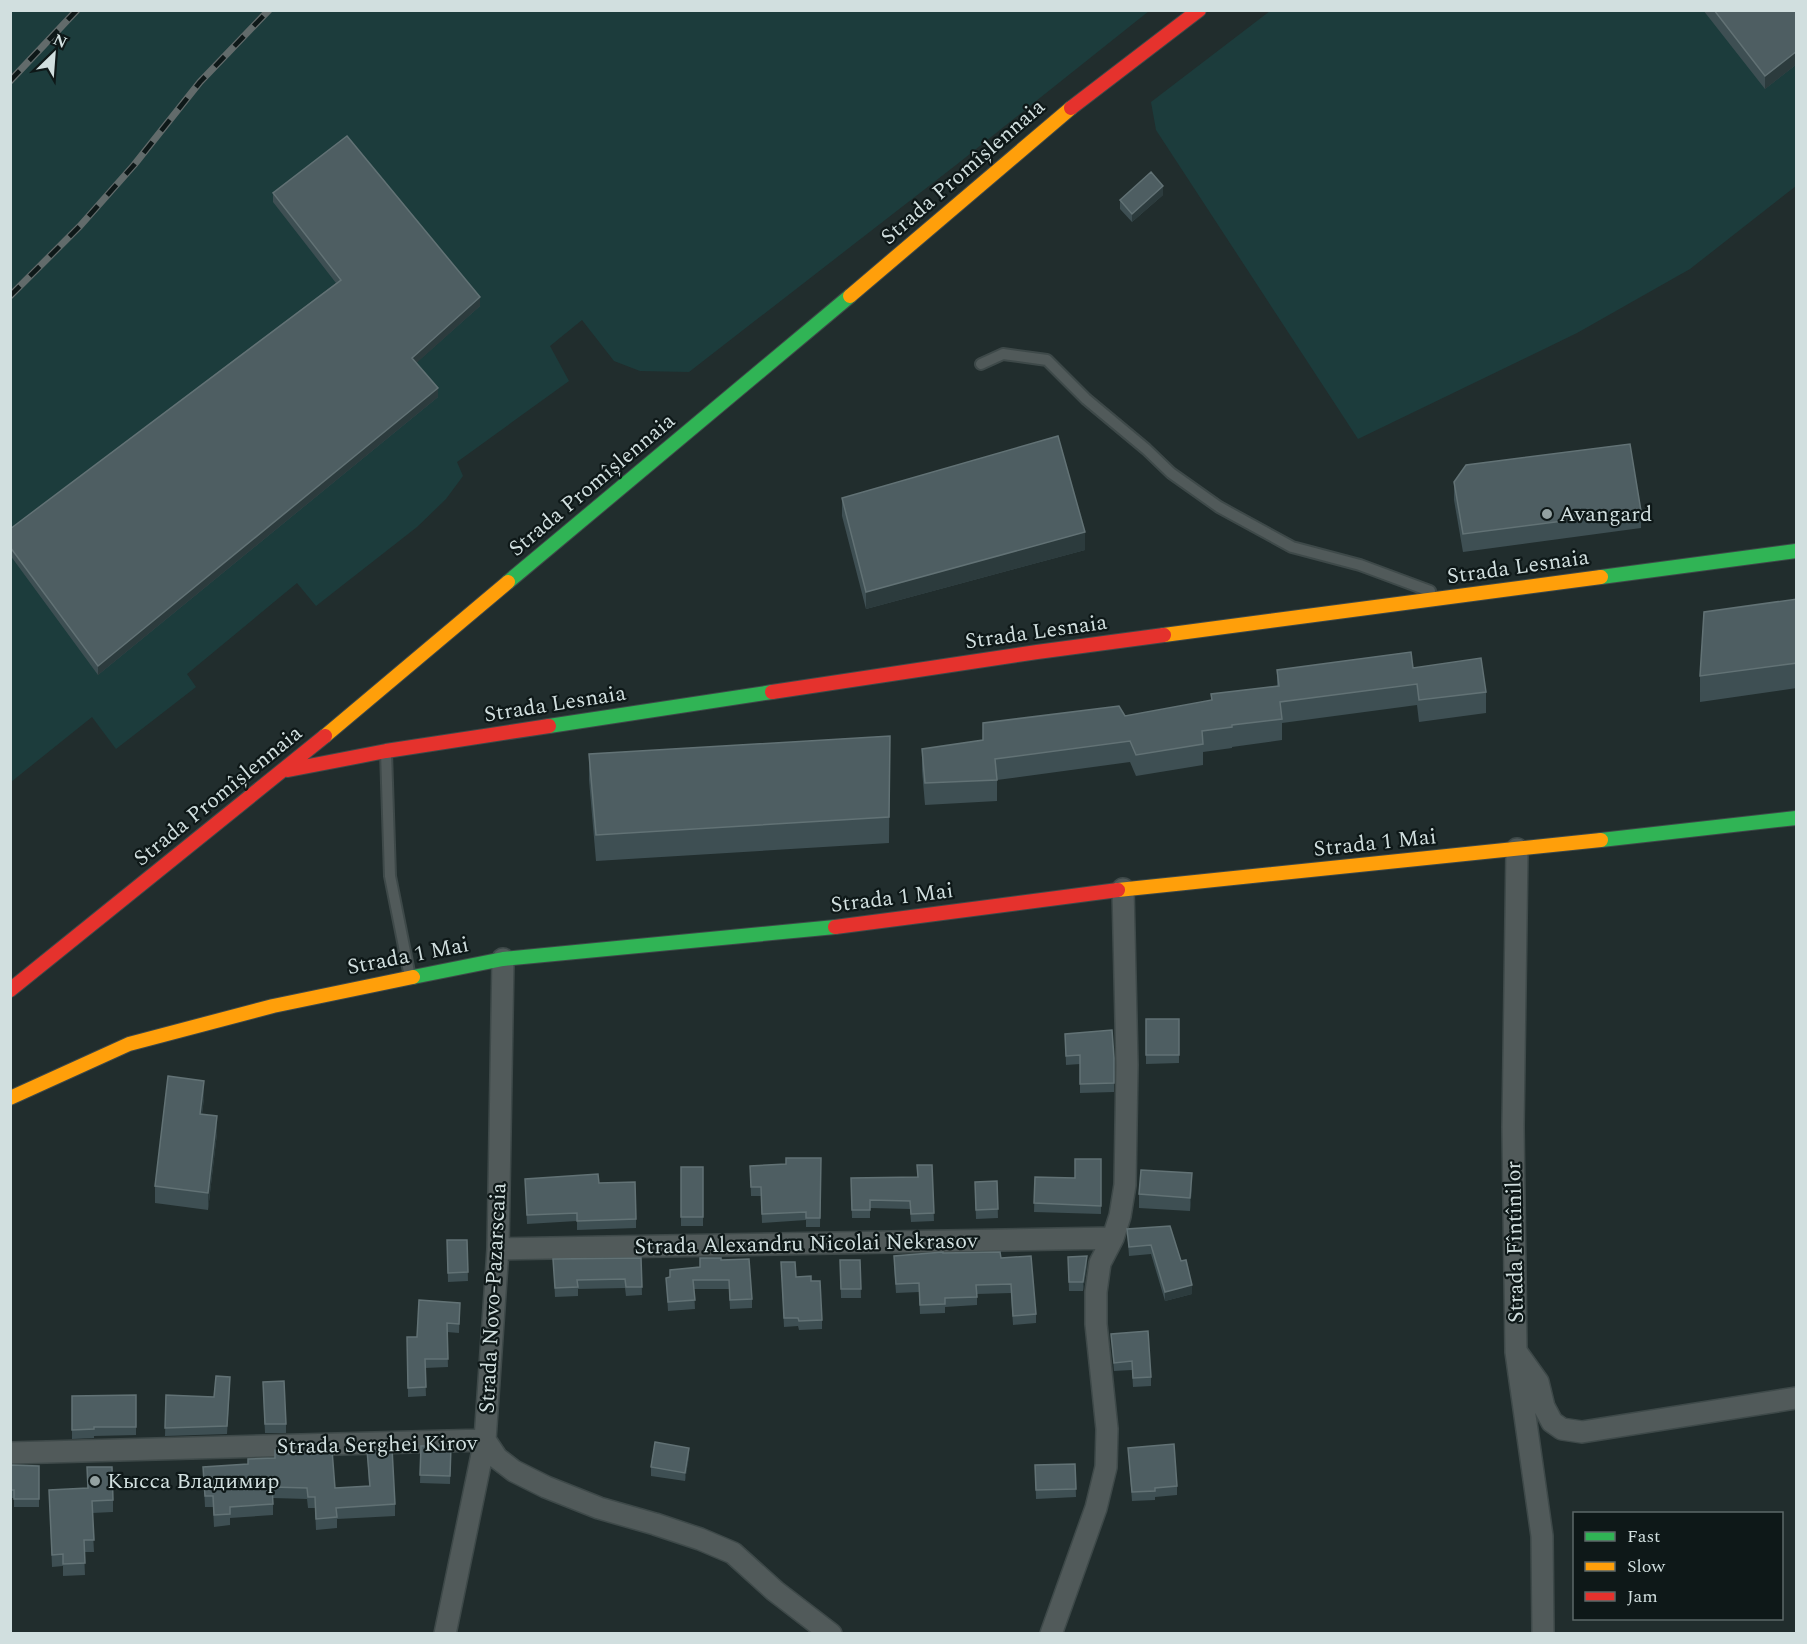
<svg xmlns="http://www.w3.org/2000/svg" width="1807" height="1644" font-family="Spectral,serif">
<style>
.built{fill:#1c3c3c}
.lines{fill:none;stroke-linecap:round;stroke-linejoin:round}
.lane-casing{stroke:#3e4949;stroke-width:14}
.street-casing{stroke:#3e4949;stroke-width:24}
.fast-casing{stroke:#3e4949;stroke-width:16}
.slow-casing{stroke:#3e4949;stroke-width:16}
.jam-casing{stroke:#3e4949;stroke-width:16}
.lane{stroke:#515a5a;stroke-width:10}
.street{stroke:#515a5a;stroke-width:21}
.fast{stroke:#30b455;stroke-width:14}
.slow{stroke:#ff9f0a;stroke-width:14}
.jam{stroke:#e5322d;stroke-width:14}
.rail-casing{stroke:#626b6b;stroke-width:7}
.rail{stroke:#0e1818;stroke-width:4.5;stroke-dasharray:14;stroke-linecap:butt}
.wall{fill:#3e4f53}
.shaded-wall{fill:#2c3b3d}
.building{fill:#4e5e62;stroke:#627275;stroke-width:1.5}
.poi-dot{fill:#93a1a1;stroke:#0e1818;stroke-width:2}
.labels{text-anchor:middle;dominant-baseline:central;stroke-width:4.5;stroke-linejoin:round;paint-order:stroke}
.street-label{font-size:22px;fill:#d1dfdf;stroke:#0e1818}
.poi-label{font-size:22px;fill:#d1dfdf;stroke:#0e1818;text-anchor:start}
</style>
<rect width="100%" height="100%" fill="#212d2d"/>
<path class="built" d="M 11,11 L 1149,11 L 956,165 L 689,372 L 640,371 L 614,361 L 582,320 L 550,346 L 569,381 L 457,462 L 463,476 L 446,499 L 417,527 L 316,606 L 297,583 L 187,674 L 196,687 L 116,749 L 92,717 L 11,782 Z
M 1270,11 L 1796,11 L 1796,186 L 1690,269 L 1577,333 L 1358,439 L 1156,130 L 1151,102 Z"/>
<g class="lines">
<g class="lane-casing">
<path id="lane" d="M 981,364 L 1003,354 L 1047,360 L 1086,399 L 1146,449 L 1171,473 L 1219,507 L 1292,547 L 1360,565 L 1430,591
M 386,752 L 390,876 L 410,977"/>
</g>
<g class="street-casing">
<path id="street" d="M 1517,849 L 1513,1127 L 1516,1352 L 1542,1536 L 1543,1634
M 498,1249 L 1113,1238
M 1518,1354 L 1538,1382 L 1544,1407 L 1552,1422 L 1562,1429 L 1582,1432 L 1796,1398
M 10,1453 L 485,1440 L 497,1458 L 514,1471 L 546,1487 L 599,1508 L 655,1524 L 700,1539 L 733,1553 L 775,1591 L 831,1634
M 445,1634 L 485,1440 L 498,1249 L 503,959
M 1051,1634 L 1096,1508 L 1106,1467 L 1107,1429 L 1096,1324 L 1096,1292 L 1100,1263 L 1113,1238 L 1120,1216 L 1125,1185 L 1127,1065 L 1123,889"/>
</g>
<g class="fast-casing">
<path id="fast" d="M 1601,577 L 1796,551
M 508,582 L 850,296
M 549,726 L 772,692
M 1601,840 L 1796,818
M 413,977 L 503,959 L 835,927"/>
</g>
<g class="slow-casing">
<path id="slow" d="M 850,296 L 1071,108
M 1164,635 L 1601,577
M 325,736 L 508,582
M 1118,890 L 1601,840
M 10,1098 L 129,1044 L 273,1006 L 413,977"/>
</g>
<g class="jam-casing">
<path id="jam" d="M 1071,108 L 1199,10
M 772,692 L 1037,652 L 1164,635
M 288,770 L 386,751 L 549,726
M 835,927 L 1118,890
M 10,990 L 325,736"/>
</g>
<use href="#lane" class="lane"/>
<use href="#street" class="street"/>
<use href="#fast" class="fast"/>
<use href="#slow" class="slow"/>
<use href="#jam" class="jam"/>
<g class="rail-casing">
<path id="rail" d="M 10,81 L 77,10
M 10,296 L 80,226 L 134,165 L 200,82 L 269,10"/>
</g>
<use href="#rail" class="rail"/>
</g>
<path class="wall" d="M 1703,10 L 1797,10 L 1797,64 L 1765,89 Z
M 273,193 L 480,306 L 416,363 L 438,397 L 98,675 L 10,555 L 10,529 L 336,283 L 273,202 Z
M 1163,195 L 1132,222 L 1120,209 L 1120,200 Z
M 1454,482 L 1641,511 L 1641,528 L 1463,552 L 1454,500 Z
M 842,498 L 1085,550 L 866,609 L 842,516 Z
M 1797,599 L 1797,688 L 1700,702 L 1700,676 Z
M 1413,668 L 1486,692 L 1486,713 L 1419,722 L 1417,705 L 1282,723 L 1282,740 L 1232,747 L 1232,748 L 1203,752 L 1203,765 L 1136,776 L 1130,762 L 997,780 L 997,801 L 925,805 L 922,770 L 922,749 L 983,740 L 1211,701 L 1211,694 L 1277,686 L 1277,670 Z
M 890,736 L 889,843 L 596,861 L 589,780 L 589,754 Z
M 1146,1019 L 1179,1019 L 1179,1063 L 1146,1064 Z
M 1065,1034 L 1114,1058 L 1114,1092 L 1080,1093 L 1080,1064 L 1066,1065 Z
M 204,1098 L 202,1114 L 217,1133 L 208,1210 L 155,1203 L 155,1186 Z
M 821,1158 L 820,1227 L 806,1227 L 806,1220 L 762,1223 L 761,1196 L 751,1196 L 750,1166 L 786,1164 Z
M 1101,1159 L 1101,1214 L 1034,1212 L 1035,1177 L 1075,1178 Z
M 932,1165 L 934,1221 L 911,1222 L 910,1209 L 870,1208 L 870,1218 L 852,1218 L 851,1178 L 917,1177 Z
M 681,1167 L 703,1167 L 703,1226 L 681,1226 Z
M 525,1179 L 599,1183 L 636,1219 L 636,1228 L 577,1230 L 577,1221 L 527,1224 Z
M 997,1181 L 998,1218 L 976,1219 L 975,1191 Z
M 1192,1187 L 1190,1211 L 1139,1208 L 1139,1194 Z
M 1127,1229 L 1181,1261 L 1192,1294 L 1165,1301 L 1151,1254 L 1129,1256 Z
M 447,1240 L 467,1240 L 468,1281 L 448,1282 Z
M 943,1253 L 1001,1258 L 1036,1314 L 1036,1323 L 1013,1325 L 1011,1293 L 977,1294 L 977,1305 L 945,1307 L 945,1313 L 920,1314 L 919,1292 L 896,1293 L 894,1265 Z
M 1068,1257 L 1087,1265 L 1083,1291 L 1069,1291 Z
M 641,1258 L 642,1295 L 626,1296 L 625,1288 L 578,1289 L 578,1296 L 555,1297 L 553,1259 Z
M 721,1260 L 752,1299 L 752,1308 L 730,1309 L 729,1289 L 694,1289 L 695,1309 L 668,1311 L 666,1278 L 670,1278 L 670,1270 L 700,1267 Z
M 840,1260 L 860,1260 L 861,1298 L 841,1298 Z
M 781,1262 L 796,1277 L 811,1281 L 822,1320 L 822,1329 L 799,1330 L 798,1326 L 784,1327 Z
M 460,1303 L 459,1333 L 447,1332 L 448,1367 L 425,1368 L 426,1396 L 408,1397 L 407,1337 L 417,1337 Z
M 1111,1334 L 1151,1377 L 1151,1386 L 1133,1387 L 1132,1370 L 1114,1371 Z
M 230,1385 L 227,1434 L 165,1436 L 166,1395 L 214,1397 Z
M 263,1390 L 286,1424 L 286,1433 L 265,1433 Z
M 136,1395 L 136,1435 L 94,1436 L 94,1438 L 72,1439 L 72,1396 Z
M 421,1446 L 451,1446 L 450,1484 L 420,1483 Z
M 1128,1448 L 1177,1486 L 1177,1495 L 1155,1497 L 1155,1500 L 1132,1501 Z
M 367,1450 L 395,1504 L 395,1516 L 337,1519 L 337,1528 L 316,1530 L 315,1508 L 308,1508 L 307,1499 L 273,1498 L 273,1515 L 230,1518 L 230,1525 L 214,1527 L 213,1507 L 205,1507 L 203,1467 L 248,1464 L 288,1454 L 335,1488 L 369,1486 Z
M 689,1456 L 685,1481 L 651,1476 L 651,1467 Z
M 1075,1464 L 1076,1497 L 1036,1499 L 1035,1465 Z
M 10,1465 L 39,1466 L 39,1507 L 14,1507 L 14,1498 L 10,1498 Z
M 87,1467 L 113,1500 L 113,1512 L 92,1513 L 94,1552 L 84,1552 L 85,1575 L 63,1576 L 63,1566 L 52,1567 L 49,1490 L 88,1488 Z"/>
<path class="shaded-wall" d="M 1797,51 L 1797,64 L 1765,89 L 1765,76 Z
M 1163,186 L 1163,195 L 1132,222 L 1132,214 Z
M 480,297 L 480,306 L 412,367 L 412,358 Z
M 438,388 L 438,397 L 98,675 L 98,666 Z
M 1085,532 L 1085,550 L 866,609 L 866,592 Z
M 204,1081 L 204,1098 L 200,1131 L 200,1114 Z
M 217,1116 L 217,1133 L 208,1210 L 208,1193 Z
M 1192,1173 L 1192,1187 L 1190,1211 L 1190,1198 Z
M 1087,1256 L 1087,1265 L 1083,1291 L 1083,1282 Z
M 1192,1285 L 1192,1294 L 1165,1301 L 1165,1292 Z
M 689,1448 L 689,1456 L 685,1481 L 685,1473 Z"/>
<path class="building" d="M 1714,10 L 1797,10 L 1797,51 L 1765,76 Z
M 347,136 L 480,297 L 412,358 L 438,388 L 98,666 L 10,547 L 10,529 L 341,280 L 273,193 Z
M 1151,172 L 1163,186 L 1132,214 L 1120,200 Z
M 1058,436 L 1085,532 L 866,592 L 842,498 Z
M 1630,444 L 1641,511 L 1463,534 L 1454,482 L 1466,465 Z
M 1797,599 L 1797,663 L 1700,676 L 1704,612 Z
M 1411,652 L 1413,668 L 1481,658 L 1486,692 L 1419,700 L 1417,684 L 1280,702 L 1282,719 L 1232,725 L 1232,727 L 1202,731 L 1203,744 L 1136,755 L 1130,741 L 995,759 L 997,780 L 925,783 L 922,749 L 983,740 L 983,723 L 1119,706 L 1125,716 L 1212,700 L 1211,694 L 1279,686 L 1277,670 Z
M 890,736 L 889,817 L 596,835 L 589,754 Z
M 1146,1019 L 1179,1019 L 1179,1055 L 1146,1055 Z
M 1112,1030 L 1114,1058 L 1114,1083 L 1080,1084 L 1080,1055 L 1066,1056 L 1065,1034 Z
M 168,1076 L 204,1081 L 200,1114 L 217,1116 L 208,1193 L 155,1186 Z
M 786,1158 L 821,1158 L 820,1218 L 806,1218 L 806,1212 L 762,1214 L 761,1187 L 751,1187 L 750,1166 L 786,1164 Z
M 1075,1159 L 1101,1159 L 1101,1206 L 1034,1203 L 1035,1177 L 1075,1178 Z
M 917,1165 L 932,1165 L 934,1213 L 911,1214 L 910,1201 L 870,1200 L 870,1210 L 852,1210 L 851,1178 L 918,1177 Z
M 681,1167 L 703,1167 L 703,1217 L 681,1217 Z
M 1141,1170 L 1192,1173 L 1190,1198 L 1139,1194 Z
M 598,1174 L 599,1183 L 635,1182 L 636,1219 L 577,1221 L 577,1213 L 527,1215 L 525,1179 Z
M 997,1181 L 998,1209 L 976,1210 L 975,1182 Z
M 1170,1226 L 1181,1261 L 1186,1260 L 1192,1285 L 1165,1292 L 1151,1245 L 1129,1247 L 1127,1229 Z
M 447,1240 L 467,1240 L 468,1272 L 448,1273 Z
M 943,1252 L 943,1253 L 1000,1252 L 1001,1258 L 1031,1256 L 1036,1314 L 1013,1316 L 1011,1284 L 976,1285 L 977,1297 L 945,1298 L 945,1304 L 920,1305 L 919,1283 L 896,1284 L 894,1256 Z
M 1087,1256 L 1083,1282 L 1069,1282 L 1068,1257 Z
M 641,1258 L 642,1287 L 626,1287 L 625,1279 L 577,1280 L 578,1287 L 555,1288 L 553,1259 Z
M 700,1258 L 721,1258 L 721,1260 L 749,1259 L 752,1299 L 730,1300 L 729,1280 L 693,1280 L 695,1300 L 668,1302 L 666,1278 L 670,1277 L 670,1270 L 700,1267 Z
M 840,1260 L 860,1260 L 861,1289 L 841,1289 Z
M 781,1262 L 795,1262 L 796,1277 L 811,1276 L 811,1281 L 820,1281 L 822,1320 L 799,1321 L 798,1318 L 784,1318 Z
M 419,1300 L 460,1303 L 459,1324 L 447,1323 L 448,1359 L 425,1359 L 426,1387 L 408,1388 L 407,1337 L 417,1337 Z
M 1148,1331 L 1151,1377 L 1133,1378 L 1132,1361 L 1114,1363 L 1111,1334 Z
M 216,1376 L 230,1377 L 227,1426 L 165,1428 L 166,1395 L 214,1397 Z
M 284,1381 L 286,1424 L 265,1424 L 263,1382 Z
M 136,1395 L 136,1427 L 94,1427 L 94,1429 L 72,1430 L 72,1396 Z
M 655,1442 L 689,1448 L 685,1473 L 651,1467 Z
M 1174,1444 L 1177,1486 L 1155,1488 L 1155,1491 L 1132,1492 L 1128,1448 Z
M 421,1446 L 451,1446 L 450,1476 L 420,1475 Z
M 392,1448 L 395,1504 L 336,1508 L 337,1517 L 316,1519 L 315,1497 L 308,1497 L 307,1488 L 272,1487 L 273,1504 L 230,1507 L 230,1514 L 214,1515 L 213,1496 L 205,1496 L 203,1467 L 248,1464 L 248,1459 L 275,1458 L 275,1450 L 288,1450 L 288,1454 L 332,1450 L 335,1488 L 370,1486 L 367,1450 Z
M 1075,1464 L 1076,1489 L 1036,1490 L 1035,1465 Z
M 10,1465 L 39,1466 L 39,1499 L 14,1499 L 14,1490 L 10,1490 Z
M 87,1467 L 112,1467 L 113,1500 L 92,1501 L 94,1540 L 84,1540 L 85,1563 L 63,1564 L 63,1554 L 52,1555 L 49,1490 L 88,1488 Z"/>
<g class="poi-dot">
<circle cx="1547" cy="514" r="6"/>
<circle cx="95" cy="1481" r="6"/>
</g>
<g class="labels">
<g class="street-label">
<text transform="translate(963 172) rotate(-41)">Strada Promîșlennaia</text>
<text transform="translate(592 485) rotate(-40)">Strada Promîșlennaia</text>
<text transform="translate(1518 567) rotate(-8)">Strada Lesnaia</text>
<text transform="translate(1036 632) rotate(-8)">Strada Lesnaia</text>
<text transform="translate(555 704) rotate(-9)">Strada Lesnaia</text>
<text transform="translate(218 796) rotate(-39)">Strada Promîșlennaia</text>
<text transform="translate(1375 843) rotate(-6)">Strada 1 Mai</text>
<text transform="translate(892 898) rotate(-7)">Strada 1 Mai</text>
<text transform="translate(408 956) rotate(-11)">Strada 1 Mai</text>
<text transform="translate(1515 1242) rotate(-91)">Strada Fîntînilor</text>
<text transform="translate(806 1244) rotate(-1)">Strada Alexandru Nicolai Nekrasov</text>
<text transform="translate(493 1298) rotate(-87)">Strada Novo-Pazarscaia</text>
<text transform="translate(377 1445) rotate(-1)">Strada Serghei Kirov</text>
</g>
<g class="poi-label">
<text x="1559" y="514">Avangard</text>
<text x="107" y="1481">Кысса Владимир</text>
</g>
</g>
<rect width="1807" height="1644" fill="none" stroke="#d1dfdf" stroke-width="24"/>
<rect x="1573" y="1512" width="210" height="108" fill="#0e1818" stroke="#5c6868" stroke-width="1.5"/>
<rect x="1585" y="1532" width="30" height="9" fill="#30b455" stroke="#5c6868" stroke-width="1.5"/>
<text x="1627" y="1542" font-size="18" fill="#d1dfdf">Fast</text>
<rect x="1585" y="1562" width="30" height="9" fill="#ff9f0a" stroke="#5c6868" stroke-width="1.5"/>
<text x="1627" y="1572" font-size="18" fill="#d1dfdf">Slow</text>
<rect x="1585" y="1592" width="30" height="9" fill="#e5322d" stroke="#5c6868" stroke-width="1.5"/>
<text x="1627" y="1602" font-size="18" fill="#d1dfdf">Jam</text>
<g transform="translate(54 54) rotate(25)" stroke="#0e1818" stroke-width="4.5" paint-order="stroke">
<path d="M0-4.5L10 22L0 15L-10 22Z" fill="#d1dfdf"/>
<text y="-9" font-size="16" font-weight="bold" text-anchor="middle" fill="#d1dfdf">N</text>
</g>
</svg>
